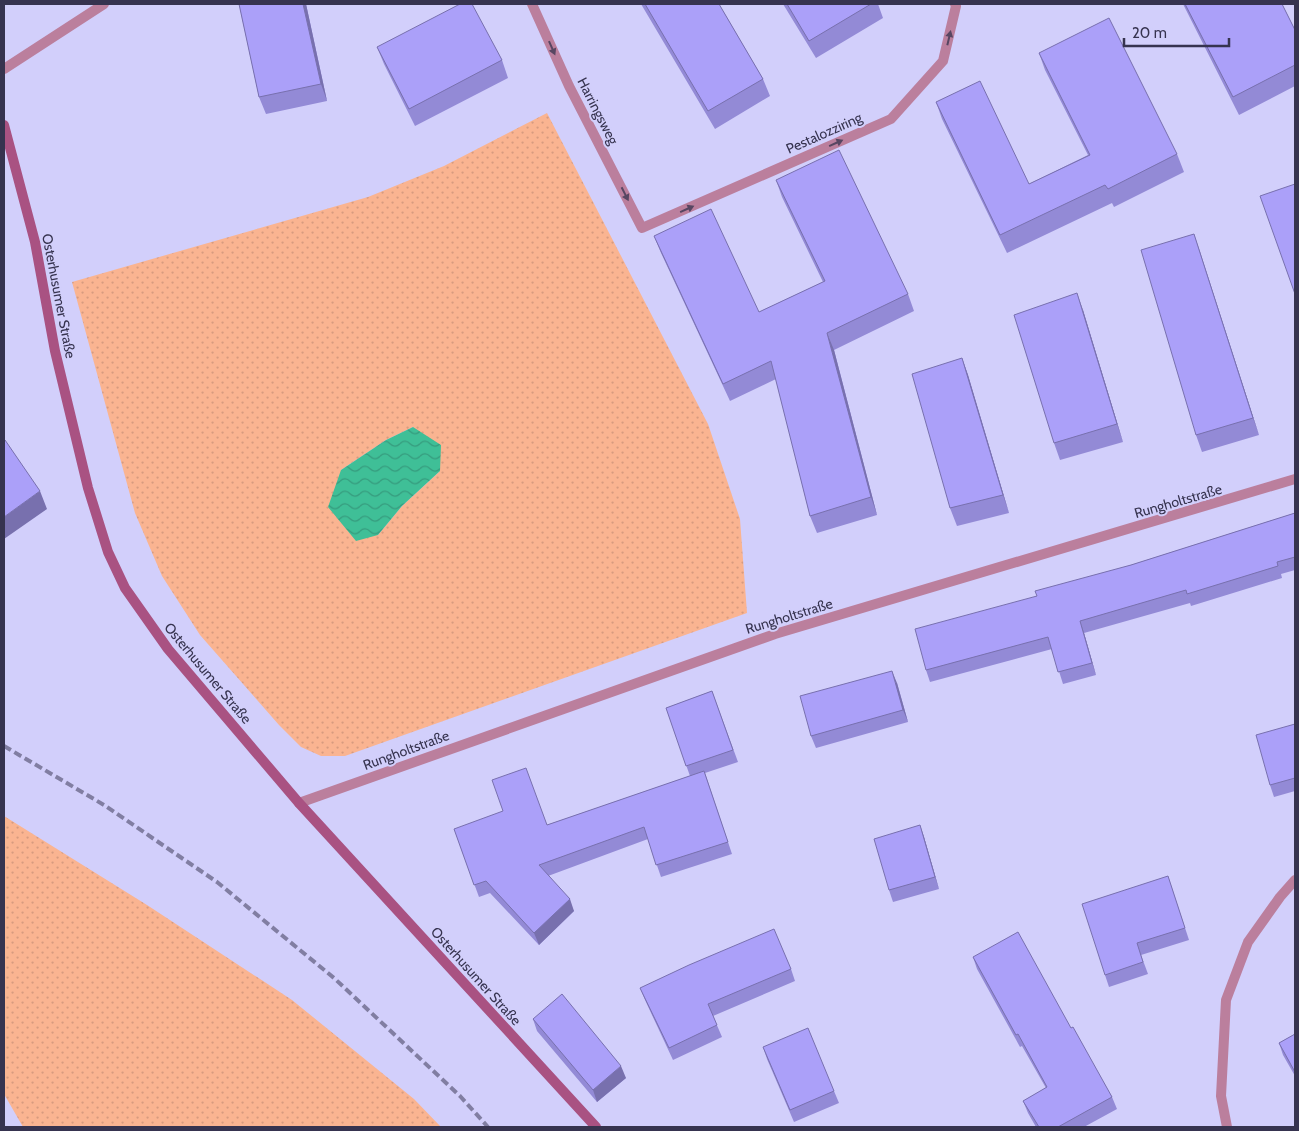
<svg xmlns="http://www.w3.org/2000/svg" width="1299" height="1131" font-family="Cabin,sans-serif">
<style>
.grass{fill:url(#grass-dots);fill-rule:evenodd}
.water{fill:url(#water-waves)}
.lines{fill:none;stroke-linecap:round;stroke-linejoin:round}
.street{stroke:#bb7f9d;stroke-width:10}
.secondary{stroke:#a95282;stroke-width:10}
.rail{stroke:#817ea2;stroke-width:4;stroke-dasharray:8 4;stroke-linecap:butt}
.wall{fill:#938ad6}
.shaded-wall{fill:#7870ae}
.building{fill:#aba0f9;stroke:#7870ae}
.oneway{fill:#574662}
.labels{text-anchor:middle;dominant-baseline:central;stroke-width:4;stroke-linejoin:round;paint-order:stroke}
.street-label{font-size:14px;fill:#36334f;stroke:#d2cffb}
</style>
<defs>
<pattern id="grass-dots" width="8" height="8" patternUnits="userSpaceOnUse" patternTransform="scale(1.25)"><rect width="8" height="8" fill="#fab491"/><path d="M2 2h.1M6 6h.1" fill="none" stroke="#d79b7f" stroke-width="1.8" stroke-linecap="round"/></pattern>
<pattern id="water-waves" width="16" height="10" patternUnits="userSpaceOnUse" patternTransform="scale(1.25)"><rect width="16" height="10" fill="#3fbf97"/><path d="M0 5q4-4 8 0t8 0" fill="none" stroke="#369c7e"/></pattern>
</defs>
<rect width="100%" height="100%" fill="#d2cffb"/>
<path class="grass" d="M 547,113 L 708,424 L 740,519 L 747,613 L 345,756 L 321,756 L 301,747 L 279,725 L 200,635 L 162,576 L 135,513 L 72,282 L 368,197 L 444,166 ZM 413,427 L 439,472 L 402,506 L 378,535 L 341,470 L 386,440 Z
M 4,816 L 147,905 L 292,1000 L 414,1099 L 441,1127 L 23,1127 L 4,1094 Z"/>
<path class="water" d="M 413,427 L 441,445 L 440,471 L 402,506 L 378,535 L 356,541 L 328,507 L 341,470 L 386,440 Z"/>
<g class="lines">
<path class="street" d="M 532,4 L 569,86 L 642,228 L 891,119 L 943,61 L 956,6 L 955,4
M 4,69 L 104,4
M 299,803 L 775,634 L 1295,479
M 1227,1127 L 1221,1096 L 1226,1000 L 1248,942 L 1280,897 L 1295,880"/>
<path class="secondary" d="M 4,125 L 35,242 L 55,351 L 88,488 L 108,552 L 125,588 L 168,649 L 299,803 L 596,1127"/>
<path class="rail" d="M 4,746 L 104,805 L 217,882 L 334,978 L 460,1096 L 488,1127"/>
</g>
<path class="wall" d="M 239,4 L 306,4 L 327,101 L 266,114 L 259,97 Z
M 641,4 L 719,4 L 763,79 L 770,96 L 715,129 Z
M 783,4 L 878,4 L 883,18 L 816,58 Z
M 1183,4 L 1282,4 L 1295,30 L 1295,86 L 1239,115 Z
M 377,47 L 502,60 L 508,78 L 415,126 L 384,64 Z
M 1039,53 L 1177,154 L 1184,172 L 1114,207 L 1112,203 L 1007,253 L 942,119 L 936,102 L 1029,184 L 1088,155 L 1045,70 Z
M 776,180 L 908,294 L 914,311 L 834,350 L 877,515 L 817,533 L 810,516 L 776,379 L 730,401 L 661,253 L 654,236 L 759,312 L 823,282 L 782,197 Z
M 1194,234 L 1200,252 L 1259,435 L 1202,452 L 1196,435 Z
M 1083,310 L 1123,442 L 1060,460 L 1054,443 Z
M 962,358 L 968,375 L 1009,513 L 957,526 L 950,508 Z
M 1295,513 L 1295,570 L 1281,574 L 1282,578 L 1191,606 L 1190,603 L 1084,633 L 1096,675 L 1063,684 L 1052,649 L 930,682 L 926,670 L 1037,596 L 1131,565 Z
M 897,683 L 908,722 L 816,748 L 811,736 Z
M 712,691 L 738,762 L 705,773 L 732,854 L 661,877 L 648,839 L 548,876 L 574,911 L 539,945 L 490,893 L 479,897 L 454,829 L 547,825 L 690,776 L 666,708 Z
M 1295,724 L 1295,791 L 1274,797 L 1270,785 Z
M 920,825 L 924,837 L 939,889 L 893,902 L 889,890 Z
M 1168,876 L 1189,940 L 1141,955 L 1148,974 L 1109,987 L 1105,975 Z
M 973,957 L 1071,1028 L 1112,1097 L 1117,1109 L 1084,1127 L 1036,1127 L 1028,1113 L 1023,1101 L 1046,1088 L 1022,1046 L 1020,1047 L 977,969 Z
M 791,969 L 795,981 L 713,1016 L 722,1037 L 673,1060 L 645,1000 L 640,988 Z
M 533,1019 L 626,1078 L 597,1102 L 537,1031 Z
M 1295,1034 L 1295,1076 L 1283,1055 L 1279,1043 Z
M 763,1047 L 834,1091 L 839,1103 L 794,1122 L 767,1059 Z"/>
<path class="shaded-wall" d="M 303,4 L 306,4 L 327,101 L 321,84 Z
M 1194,234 L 1200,252 L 1259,435 L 1253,418 Z
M 1077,293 L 1083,310 L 1123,442 L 1117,424 Z
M 827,333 L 834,350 L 877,515 L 871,497 Z
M 962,358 L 968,375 L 1009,513 L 1003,495 Z
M 40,491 L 47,509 L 4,539 L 4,517 Z
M 1080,621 L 1084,633 L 1096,675 L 1092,663 Z
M 892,671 L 897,683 L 908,722 L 903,710 Z
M 920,825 L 924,837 L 939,889 L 935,877 Z
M 570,899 L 574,911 L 539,945 L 534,933 Z
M 621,1066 L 626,1078 L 597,1102 L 593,1090 Z"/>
<path class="building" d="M 239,4 L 303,4 L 321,84 L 259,97 Z
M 460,4 L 472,4 L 502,60 L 409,109 L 377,47 Z
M 645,4 L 719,4 L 763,79 L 708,111 Z
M 787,4 L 871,4 L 809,41 Z
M 1185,4 L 1282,4 L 1295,30 L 1295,65 L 1233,97 Z
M 1109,18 L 1177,154 L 1108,189 L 1105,185 L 1000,235 L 936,102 L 980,81 L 1029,184 L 1090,155 L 1039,53 Z
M 839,150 L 908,294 L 827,333 L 871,497 L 810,516 L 771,361 L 723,384 L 654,236 L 711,209 L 759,312 L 825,281 L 776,180 Z
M 1295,184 L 1295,294 L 1260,196 Z
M 1194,234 L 1253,418 L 1196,435 L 1141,250 Z
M 1077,293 L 1117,424 L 1054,443 L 1014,315 Z
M 962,358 L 1003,495 L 950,508 L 912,374 Z
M 4,440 L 5,440 L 40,491 L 4,517 Z
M 1295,513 L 1295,557 L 1277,562 L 1278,566 L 1187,594 L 1186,590 L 1080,621 L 1092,663 L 1058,672 L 1048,637 L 926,670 L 915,629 L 1037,596 L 1035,591 L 1131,565 Z
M 892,671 L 903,710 L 811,736 L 800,696 Z
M 712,691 L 733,750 L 686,766 L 666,708 Z
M 1295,724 L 1295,778 L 1270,785 L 1256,735 Z
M 526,768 L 547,825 L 704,771 L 728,842 L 656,865 L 644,827 L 539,865 L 570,899 L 534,933 L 486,881 L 474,885 L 454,829 L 503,811 L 492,780 Z
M 920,825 L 935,877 L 889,890 L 874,839 Z
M 1168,876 L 1185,928 L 1137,943 L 1143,962 L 1105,975 L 1082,904 Z
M 774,929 L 791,969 L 708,1004 L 717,1025 L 669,1048 L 640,988 L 689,965 Z
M 1018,932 L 1071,1028 L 1073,1027 L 1112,1097 L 1058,1127 L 1039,1127 L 1023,1101 L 1047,1087 L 1018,1034 L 1016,1035 L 973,957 Z
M 562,994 L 621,1066 L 593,1090 L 533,1019 Z
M 808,1028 L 834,1091 L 790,1110 L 763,1047 Z
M 1295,1034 L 1295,1072 L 1279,1043 Z"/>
<defs><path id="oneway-solid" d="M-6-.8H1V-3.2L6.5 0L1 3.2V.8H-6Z" transform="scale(1.25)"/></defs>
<g class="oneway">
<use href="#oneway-solid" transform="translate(949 38) rotate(-77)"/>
<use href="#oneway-solid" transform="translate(552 48) rotate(66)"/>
<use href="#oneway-solid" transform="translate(836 143) rotate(-24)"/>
<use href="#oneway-solid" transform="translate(625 194) rotate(63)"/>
<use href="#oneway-solid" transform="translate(687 209) rotate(-24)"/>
</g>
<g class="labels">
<g class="street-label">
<text transform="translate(598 111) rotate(63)">Harringsweg</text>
<text transform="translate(824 133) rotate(-24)">Pestalozziring</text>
<text transform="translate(59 296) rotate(79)">Osterhusumer Straße</text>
<text transform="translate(1178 501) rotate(-16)">Rungholtstraße</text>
<text transform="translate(789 616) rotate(-17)">Rungholtstraße</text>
<text transform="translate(208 673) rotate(50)">Osterhusumer Straße</text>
<text transform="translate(406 750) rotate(-20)">Rungholtstraße</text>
<text transform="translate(476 976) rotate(48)">Osterhusumer Straße</text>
</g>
</g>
<rect width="1299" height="1131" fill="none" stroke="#36334f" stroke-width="10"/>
<path d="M1124 38v8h105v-8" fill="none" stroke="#36334f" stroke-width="2.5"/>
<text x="1132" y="38" font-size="15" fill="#36334f" stroke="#d2cffb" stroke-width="4" paint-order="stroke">20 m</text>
</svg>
